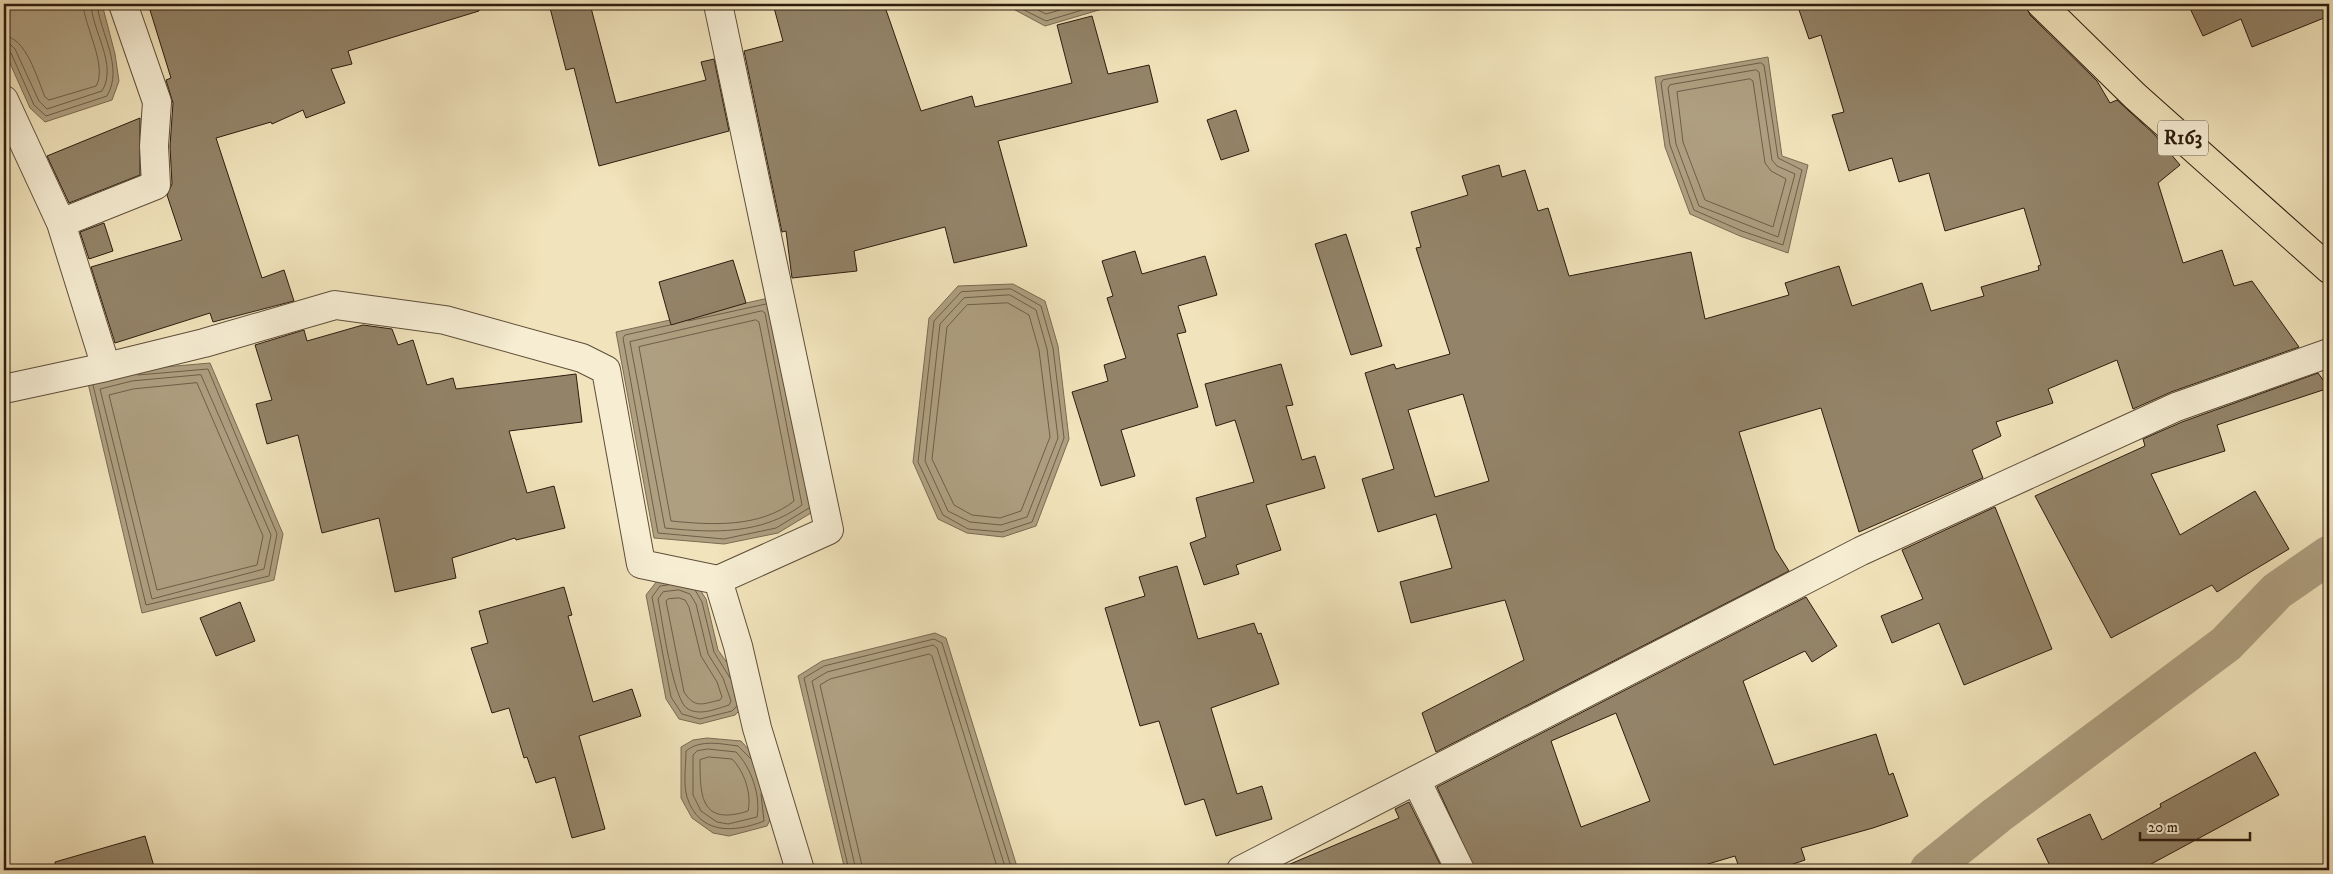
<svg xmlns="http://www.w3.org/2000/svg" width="2333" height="874" font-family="'IM FELL DW Pica',serif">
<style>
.water{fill:#ae9f80;stroke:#7a6b52}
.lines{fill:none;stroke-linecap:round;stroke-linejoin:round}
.shore{stroke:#6e5e47;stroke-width:1}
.canal{stroke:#ae9f80;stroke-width:39}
.building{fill:#938368;stroke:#2d1c0e;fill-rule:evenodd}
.street-casing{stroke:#5e4e39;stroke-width:30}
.primary-casing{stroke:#2d1c0e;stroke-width:30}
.street{stroke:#f6edd3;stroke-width:28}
.primary{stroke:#f1e3bb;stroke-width:28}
.labels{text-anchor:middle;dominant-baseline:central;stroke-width:4.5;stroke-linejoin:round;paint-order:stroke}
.shield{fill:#f6edd3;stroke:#695b49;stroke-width:1}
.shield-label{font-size:20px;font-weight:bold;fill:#2d1c0e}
</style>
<rect width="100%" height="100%" fill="#f1e3bb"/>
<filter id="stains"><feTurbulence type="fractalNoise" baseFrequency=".004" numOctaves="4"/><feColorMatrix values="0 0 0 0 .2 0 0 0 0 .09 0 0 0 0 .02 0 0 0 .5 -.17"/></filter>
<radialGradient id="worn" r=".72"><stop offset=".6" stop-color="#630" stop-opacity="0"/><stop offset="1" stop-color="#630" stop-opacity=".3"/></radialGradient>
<path class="water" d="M 4,4 L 102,4 L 115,54 L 119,81 L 112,100 L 45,122 L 30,108 L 4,50 Z
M 1004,4 L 1119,4 L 1045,26 Z
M 1768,57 L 1782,156 L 1808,165 L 1788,253 L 1740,236 L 1690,214 L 1665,147 L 1655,77 Z
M 1013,284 L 1045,301 L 1058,346 L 1069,439 L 1036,526 L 1003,537 L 967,533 L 938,519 L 913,462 L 929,318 L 958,286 Z
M 773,297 L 816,510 L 778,533 L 724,544 L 654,538 L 616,332 Z
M 210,363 L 283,534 L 274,580 L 142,613 L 87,379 L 130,370 Z
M 657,581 L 697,585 L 706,599 L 718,650 L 733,671 L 741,709 L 735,715 L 700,724 L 679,719 L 666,699 L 646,595 Z
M 935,633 L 946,638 L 1018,870 L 845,870 L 798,676 L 822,661 Z
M 707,738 L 741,741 L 758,760 L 770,820 L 767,826 L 729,836 L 713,833 L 692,818 L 681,798 L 681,747 L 693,740 Z"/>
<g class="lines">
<path class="shore" d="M 1012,4 L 1046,21 L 1102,4
M 1026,4 L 1046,14 L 1081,4
M 4,36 C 26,37 37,78 45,97 L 49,100 L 96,86 C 108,67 84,25 83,4
M 4,43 L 10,44 L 15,49 L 39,101 L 47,109 L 102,91 C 118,65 92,31 91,4
M 4,50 L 11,53 L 34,105 L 46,116 L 107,96 C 124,67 100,33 97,4
M 1761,63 L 1764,65 L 1778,158 L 1802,170 L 1783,245 L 1742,231 L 1694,210 L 1670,145 L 1661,83 L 1663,80 Z
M 1756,70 L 1759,72 L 1772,160 L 1777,166 L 1795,174 L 1778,237 L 1699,206 L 1676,144 L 1668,88 L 1670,85 Z
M 1750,79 L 1753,81 L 1765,163 L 1771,171 L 1786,179 L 1773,227 L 1705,200 L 1683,142 L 1677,92 Z
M 1011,289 L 1041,306 L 1053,348 L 1064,438 L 1032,522 L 1002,532 L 968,529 L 943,515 L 918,462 L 934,321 L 961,292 Z
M 1010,295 L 1036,310 L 1047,349 L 1058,438 L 1027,517 L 1001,525 L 970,522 L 948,511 L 925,461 L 940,324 L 964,298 Z
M 1008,303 L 1029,315 L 1039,350 L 1050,437 L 1021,511 L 1000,518 L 972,515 L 954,505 L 932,459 L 947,327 L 967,305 Z
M 762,311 L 765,313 L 802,505 C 761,535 713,533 665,528 L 630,342 Z
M 756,320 L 759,322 L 794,501 C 760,528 712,525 671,521 L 639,347 Z
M 688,321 L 766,304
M 670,325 L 625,335 L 623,338 L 658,533 L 724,539 L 776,528 L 809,508
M 201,375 L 271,535 L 264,569 L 152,599 L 100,389 L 132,381 Z
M 197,383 L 263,536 L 257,565 L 157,590 L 109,395 L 133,389 Z
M 93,385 L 146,605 L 269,576 L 277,534 L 208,369 L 138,375
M 668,585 L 660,586 L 652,597 L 671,697 L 682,714 L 700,719 L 732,711 L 737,706
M 679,590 L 690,594 L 696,604 L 708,654 L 723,678 L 731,701 L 729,705 C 716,709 700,716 688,709 C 673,702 662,618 658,599 L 663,592 Z
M 695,590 L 702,602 L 714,652 L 730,678
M 679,598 L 685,600 L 689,607 L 701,656 L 717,682 L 722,697 L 720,700 C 702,704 695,709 684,692 L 666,601 L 668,599 Z
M 708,749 L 736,752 C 751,767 761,796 757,817 L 728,824 L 717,822 L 701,811 L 693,795 L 693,755 L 697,751 Z
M 709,757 L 732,759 C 744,771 752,794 748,811 C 701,826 700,797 700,760 Z
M 751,759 L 738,746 C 722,744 700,739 686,751 C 686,765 683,784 687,797 C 699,835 734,833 764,821 L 761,794
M 849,870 L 804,678 L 824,666 L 934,639 L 942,643 L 1012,870
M 856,870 L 812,681 L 827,672 L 933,645 L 937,648 L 1006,870
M 863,870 L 820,685 L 830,679 L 929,654 L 932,656 L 998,870"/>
<path class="canal" d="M 1929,870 L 1997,815 L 2226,644 L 2277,591 L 2329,555"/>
</g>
<path class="building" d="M 170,4 L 478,4 L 479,11 L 348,51 L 352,64 L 331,69 L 345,103 L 306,118 L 303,110 L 272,124 L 271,122 L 216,138 L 262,278 L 284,270 L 294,301 L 213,322 L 210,313 L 115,343 L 91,267 L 182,240 L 167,195 L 172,184 L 170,146 L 173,103 L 166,80 L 171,78 L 150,10 Z
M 549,4 L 590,4 L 616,103 L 706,80 L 701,62 L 714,59 L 729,131 L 599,166 L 574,68 L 566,70 Z
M 773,4 L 884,4 L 921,111 L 972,96 L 975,107 L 1072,83 L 1057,25 L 1092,16 L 1108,74 L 1149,65 L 1158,102 L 998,141 L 1027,246 L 954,263 L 945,227 L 854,251 L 857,271 L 792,278 L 786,231 L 782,232 L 744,51 L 783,41 Z
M 1797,4 L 2026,4 L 2030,15 L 2097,81 L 2110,103 L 2117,100 L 2155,135 L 2180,165 L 2158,183 L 2183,263 L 2222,250 L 2234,286 L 2252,281 L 2299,347 L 2171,392 L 2133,409 L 2117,360 L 2048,389 L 2053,403 L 1996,422 L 2001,436 L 1972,450 L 1983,478 L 1859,532 L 1821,408 L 1739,432 L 1775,549 L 1789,571 L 1436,752 L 1422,713 L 1524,660 L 1505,600 L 1411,623 L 1400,582 L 1452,568 L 1436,514 L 1378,532 L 1362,479 L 1394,469 L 1365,373 L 1394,364 L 1396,369 L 1450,354 L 1416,248 L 1421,247 L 1411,212 L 1468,195 L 1462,176 L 1499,165 L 1502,177 L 1525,170 L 1538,211 L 1548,208 L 1569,276 L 1691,252 L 1705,319 L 1789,295 L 1785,283 L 1839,266 L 1852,306 L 1922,283 L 1931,311 L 1984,296 L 1981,287 L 2039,270 L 2038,266 L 2041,265 L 2024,208 L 1945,231 L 1929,173 L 1899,182 L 1892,158 L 1849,171 L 1832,115 L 1844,112 L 1821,35 L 1809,39 ZM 1463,394 L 1489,481 L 1435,497 L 1408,410 Z
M 2188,4 L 2329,4 L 2329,16 L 2252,47 L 2241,19 L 2203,36 Z
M 1236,110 L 1249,151 L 1221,160 L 1207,120 Z
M 140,118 L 140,175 L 69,203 L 47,156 Z
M 104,223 L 113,251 L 89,259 L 80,232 Z
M 1346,234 L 1382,346 L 1351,355 L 1315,244 Z
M 1135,251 L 1142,274 L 1205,256 L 1217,295 L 1178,306 L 1186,332 L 1177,334 L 1198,407 L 1121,430 L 1135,476 L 1101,486 L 1072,392 L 1108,381 L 1104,365 L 1126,358 L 1107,298 L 1113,296 L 1102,261 Z
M 733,260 L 746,303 L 671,325 L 659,282 Z
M 363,325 L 392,329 L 398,345 L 413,340 L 427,385 L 453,378 L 456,389 L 576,374 L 582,422 L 509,431 L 527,493 L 554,486 L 565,528 L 516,540 L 515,538 L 452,558 L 456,578 L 395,592 L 379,518 L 322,533 L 298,435 L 267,444 L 256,404 L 272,400 L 255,345 L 304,330 L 307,341 Z
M 1281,364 L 1293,405 L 1286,406 L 1302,460 L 1315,456 L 1325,488 L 1266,505 L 1281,550 L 1236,565 L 1239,574 L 1204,585 L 1190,543 L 1206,537 L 1196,498 L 1254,482 L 1235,420 L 1216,426 L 1205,384 Z
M 2318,373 L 2329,388 L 2217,425 L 2225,451 L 2151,474 L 2180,535 L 2255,491 L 2289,549 L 2217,592 L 2212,585 L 2111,638 L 2035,496 L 2145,446 L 2143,439 L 2182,422 Z
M 1995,507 L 2052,649 L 1964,685 L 1939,623 L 1892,643 L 1881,616 L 1923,599 L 1902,550 Z
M 1177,566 L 1198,639 L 1254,623 L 1258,634 L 1261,633 L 1279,684 L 1211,708 L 1237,794 L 1262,786 L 1272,819 L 1216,836 L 1204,799 L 1185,805 L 1159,721 L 1140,726 L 1105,608 L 1145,596 L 1139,577 Z
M 564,587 L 572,615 L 568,616 L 593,702 L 632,689 L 641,716 L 579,736 L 605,829 L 572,838 L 555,777 L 536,783 L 527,757 L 524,758 L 509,708 L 492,713 L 471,648 L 488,643 L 479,611 Z
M 1806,597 L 1837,646 L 1812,662 L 1805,651 L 1743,681 L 1774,765 L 1876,734 L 1889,775 L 1893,773 L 1908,816 L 1873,828 L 1801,848 L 1805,860 L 1776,870 L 1740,870 L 1735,856 L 1688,870 L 1475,870 L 1437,787 ZM 1616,713 L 1650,801 L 1581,827 L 1551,741 Z
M 240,602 L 255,641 L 216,656 L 200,618 Z
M 2255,752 L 2279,795 L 2140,870 L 2047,870 L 2051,868 L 2037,839 L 2090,814 L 2102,840 L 2161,807 L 2160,804 Z
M 1409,802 L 1443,870 L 1276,870 L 1399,818 L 1395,809 Z
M 145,836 L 155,870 L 56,870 L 55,862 Z"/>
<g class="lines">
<g class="street-casing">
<path id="street" d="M 718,4 L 829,530 L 718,580 L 738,646 L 757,728 L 800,870
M 4,100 L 61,223 L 106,367
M 61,223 L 156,185 L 154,146 L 157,102 L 123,4
M 4,389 L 106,367 L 204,343 L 335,305 L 445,320 L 582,358 L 606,370 L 641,564 L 718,580
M 1416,780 L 1460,870
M 1241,870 L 1861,551 L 2176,407 L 2329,353"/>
</g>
<g class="primary-casing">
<path id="primary" d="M 2041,4 L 2135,96 L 2329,269"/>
</g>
<use href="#street" class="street"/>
<use href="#primary" class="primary"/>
</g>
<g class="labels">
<rect class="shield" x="2158" y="120.5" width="50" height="35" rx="4"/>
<g class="shield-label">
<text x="2183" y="138">R163</text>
</g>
</g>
<rect width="2333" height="874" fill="none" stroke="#f1e3bb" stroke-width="20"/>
<rect x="5" y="5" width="2323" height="864" fill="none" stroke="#2d1c0e" stroke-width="2.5"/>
<rect x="10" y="10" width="2313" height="854" fill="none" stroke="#2d1c0e"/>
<path d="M2140 832v8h110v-8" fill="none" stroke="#2d1c0e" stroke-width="2.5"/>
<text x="2148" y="832" font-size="15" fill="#2d1c0e" stroke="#f6edd3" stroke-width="4" paint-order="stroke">20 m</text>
<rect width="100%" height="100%" filter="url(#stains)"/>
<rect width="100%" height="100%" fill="url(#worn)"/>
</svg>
